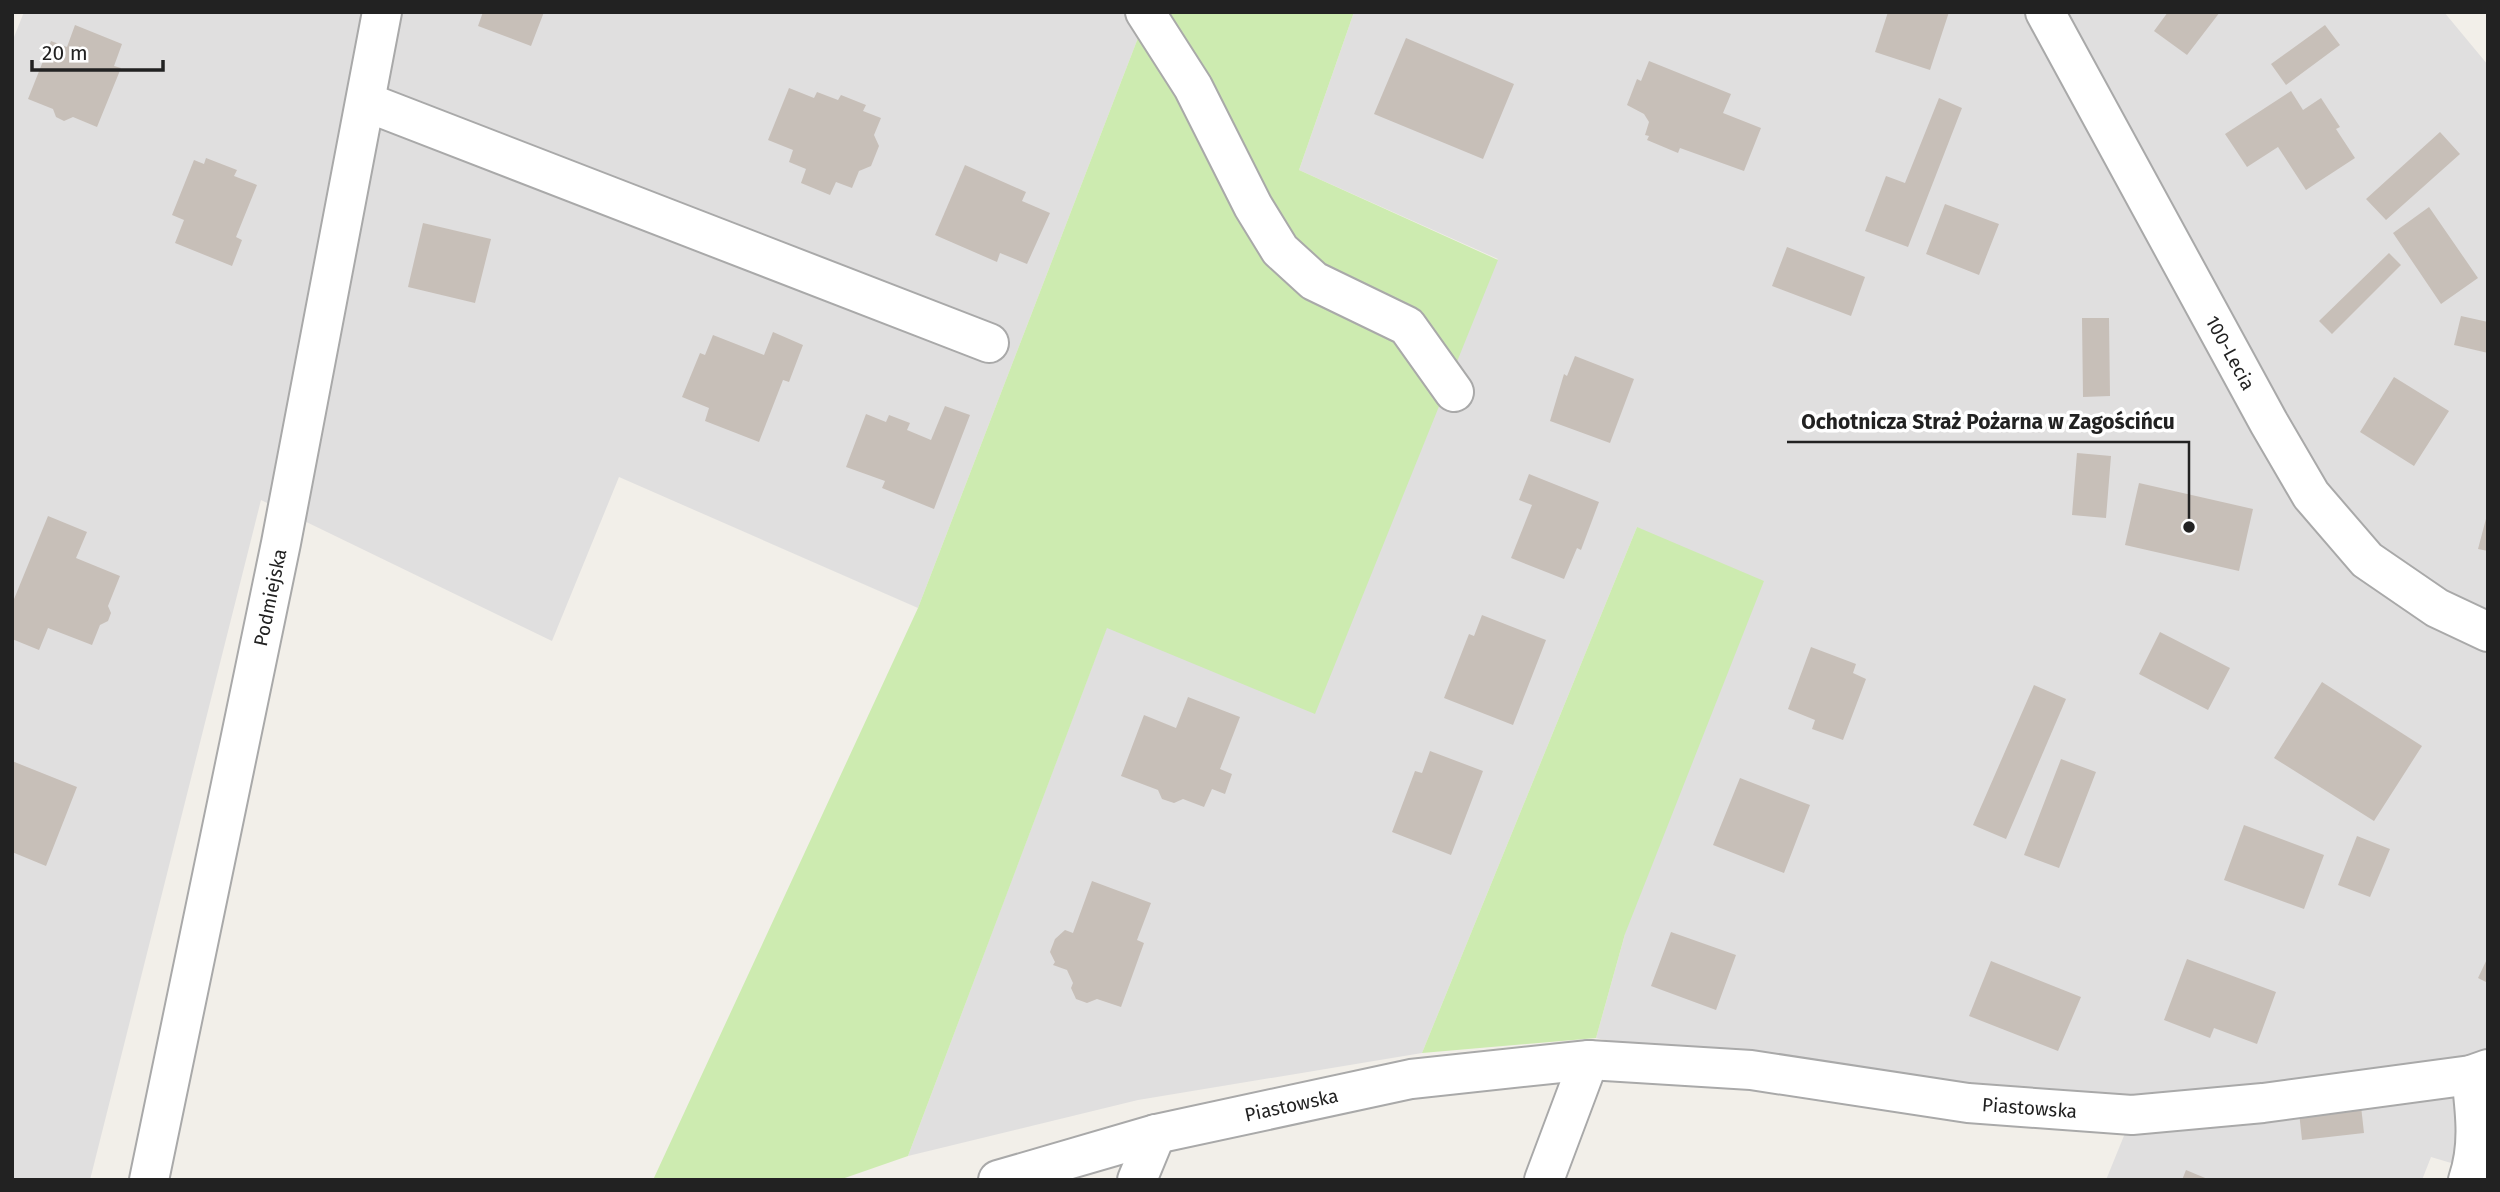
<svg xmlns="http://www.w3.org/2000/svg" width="2500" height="1192" font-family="'Fira Sans',sans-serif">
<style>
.residential{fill:#e0dfdf}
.grass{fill:#cdebb0}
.building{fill:#c7bfb8}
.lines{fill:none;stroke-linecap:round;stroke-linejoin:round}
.minor-casing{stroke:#a9a9a9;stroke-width:42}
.minor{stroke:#fff;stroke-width:38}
.labels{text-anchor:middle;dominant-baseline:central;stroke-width:7;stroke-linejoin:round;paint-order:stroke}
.street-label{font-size:19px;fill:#222;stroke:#fff}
.leader{fill:none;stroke:#222;stroke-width:2.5}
.callout-dot{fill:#222;stroke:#fff;stroke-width:2.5}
.callout-label{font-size:21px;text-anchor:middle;font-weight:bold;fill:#222;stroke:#fff;stroke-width:7;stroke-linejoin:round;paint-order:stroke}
</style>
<rect width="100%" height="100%" fill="#f2efe9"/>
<path class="residential" d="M 24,12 L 1148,12 L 918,608 L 619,477 L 552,641 L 261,500 L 90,1180 L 12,1180 L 12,42 Z
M 1354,12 L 2444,12 L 2488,65 L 2488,1174 L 2431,1157 L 2422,1180 L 2106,1180 L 2132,1116 L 1751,1070 L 1596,1038 L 1625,934 L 1637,527 L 1422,1053 L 1138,1100 L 908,1156 L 1107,627 L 1498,259 L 1299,170 Z"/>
<path class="grass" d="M 1148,12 L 1354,12 L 1299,170 L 1498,260 L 1315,714 L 1107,628 L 908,1156 L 839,1180 L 653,1180 L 918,608 Z
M 1637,527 L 1764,581 L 1625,934 L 1596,1038 L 1422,1053 Z"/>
<path class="building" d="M 483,12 L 544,12 L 531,46 L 478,26 Z
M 1888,12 L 1949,12 L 1930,70 L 1875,52 Z
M 2168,12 L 2220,12 L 2187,55 L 2154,31 Z
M 75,25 L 122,44 L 114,66 L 121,68 L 97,127 L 73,117 L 64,121 L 56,117 L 53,109 L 28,99 L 51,41 L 67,47 Z
M 2325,25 L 2340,45 L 2286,85 L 2271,64 Z
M 1406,38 L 1514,84 L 1483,159 L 1374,114 Z
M 1649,61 L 1731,94 L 1723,113 L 1761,128 L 1744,171 L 1680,148 L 1678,153 L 1647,140 L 1649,136 L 1645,135 L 1649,122 L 1644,114 L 1627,105 L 1637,79 L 1641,81 Z
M 789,88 L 814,98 L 817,92 L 838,100 L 841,95 L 866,105 L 863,111 L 881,118 L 874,135 L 879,146 L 871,166 L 859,171 L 852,188 L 836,182 L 830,195 L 801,183 L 806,169 L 789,162 L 793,150 L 768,140 Z
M 2291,91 L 2303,110 L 2321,98 L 2340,127 L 2336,129 L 2355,158 L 2306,190 L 2278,147 L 2247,167 L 2225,134 Z
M 1939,98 L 1962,108 L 1908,247 L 1865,231 L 1886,176 L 1905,183 Z
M 2440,132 L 2460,154 L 2386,220 L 2366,199 Z
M 206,158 L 237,170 L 234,176 L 257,185 L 236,237 L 242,240 L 232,266 L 175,243 L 184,220 L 172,215 L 194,160 L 204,164 Z
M 965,165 L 1026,192 L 1022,201 L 1050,213 L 1027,264 L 1000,253 L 997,262 L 935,235 Z
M 1945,204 L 1999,224 L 1979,275 L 1926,254 Z
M 2429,207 L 2478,278 L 2441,304 L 2393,233 Z
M 423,223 L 491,239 L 475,303 L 408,287 Z
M 1787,247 L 1865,277 L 1851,316 L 1772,286 Z
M 2389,253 L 2401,265 L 2332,334 L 2319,321 Z
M 2461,316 L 2488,322 L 2488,353 L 2454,345 Z
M 2082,318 L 2109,318 L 2110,396 L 2083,397 Z
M 773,332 L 803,345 L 789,382 L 783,380 L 759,442 L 705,421 L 709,408 L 682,397 L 700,353 L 705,355 L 713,335 L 764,355 Z
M 1575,356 L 1634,379 L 1610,443 L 1550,421 L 1564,374 L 1567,376 Z
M 2394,377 L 2449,411 L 2414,466 L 2360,432 Z
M 945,406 L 970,415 L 934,509 L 882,488 L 885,481 L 846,467 L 866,414 L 886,422 L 889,415 L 910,423 L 907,430 L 931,440 Z
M 2077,453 L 2111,456 L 2106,518 L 2072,515 Z
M 1529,474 L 1599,502 L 1581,550 L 1577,548 L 1564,579 L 1511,558 L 1532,505 L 1519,500 Z
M 2139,483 L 2253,509 L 2239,571 L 2125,545 Z
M 2487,515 L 2488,515 L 2488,551 L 2478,549 Z
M 48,516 L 87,532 L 76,558 L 120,576 L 108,606 L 111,613 L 108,621 L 100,625 L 92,645 L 48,628 L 39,650 L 12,639 L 12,604 Z
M 1482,615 L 1546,640 L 1513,725 L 1444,698 L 1469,634 L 1474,636 Z
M 2160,632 L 2230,668 L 2208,710 L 2139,674 Z
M 1811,647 L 1856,664 L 1853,673 L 1866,679 L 1843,740 L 1812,729 L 1815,720 L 1788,709 Z
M 2322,682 L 2422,746 L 2374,821 L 2274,758 Z
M 2034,685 L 2066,699 L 2006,839 L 1973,825 Z
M 1188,697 L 1240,717 L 1220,769 L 1232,774 L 1225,794 L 1212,789 L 1204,807 L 1183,799 L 1174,803 L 1162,799 L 1158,790 L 1121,776 L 1144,715 L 1176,728 Z
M 1430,751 L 1483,771 L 1451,855 L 1392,832 L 1415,771 L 1422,773 Z
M 2061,759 L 2096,772 L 2059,868 L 2024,855 Z
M 12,761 L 77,787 L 46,866 L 12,852 Z
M 1740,778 L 1810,805 L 1784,873 L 1713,845 Z
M 2244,825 L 2324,855 L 2304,909 L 2224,880 Z
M 2357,836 L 2390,849 L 2370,897 L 2338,885 Z
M 1092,881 L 1151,903 L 1137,940 L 1144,943 L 1121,1007 L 1097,999 L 1087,1003 L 1076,999 L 1071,988 L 1073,983 L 1067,970 L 1053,965 L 1055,962 L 1050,952 L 1055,939 L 1065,930 L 1073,933 Z
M 1671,932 L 1736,955 L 1716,1010 L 1651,986 Z
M 2488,957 L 2488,983 L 2478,978 Z
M 2187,959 L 2276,992 L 2257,1044 L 2214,1028 L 2210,1038 L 2164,1020 Z
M 1991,961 L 2081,997 L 2058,1051 L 1969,1016 Z
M 2361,1106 L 2364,1133 L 2302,1140 L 2299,1112 Z
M 2186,1170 L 2210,1180 L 2182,1180 Z"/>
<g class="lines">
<g class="minor-casing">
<g id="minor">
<path d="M 1145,12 L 1193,87 L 1253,206 L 1280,250 L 1314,281 L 1407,326 L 1454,392"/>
<path id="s1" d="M 2045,12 L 2269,423 L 2311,495 L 2367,560 L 2437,608 L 2488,632"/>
<path d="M 366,102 L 989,343"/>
<path id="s2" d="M 149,1180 L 281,543 L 382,12"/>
<path id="s3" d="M 998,1180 L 1156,1134 L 1411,1079 L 1589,1060 L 1751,1070 L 1968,1103 L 2132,1115 L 2263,1103 L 2471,1075 L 2488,1069"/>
<path d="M 1137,1180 L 1156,1134"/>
<path d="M 1544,1180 L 1589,1060"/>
<path d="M 2468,1180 C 2480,1145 2475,1111 2471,1075"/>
</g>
</g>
<use href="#minor" class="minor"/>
</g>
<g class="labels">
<g class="street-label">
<text stroke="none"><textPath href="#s1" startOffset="388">100-Lecia</textPath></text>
<text stroke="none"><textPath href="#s2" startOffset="595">Podmiejska</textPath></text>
<text stroke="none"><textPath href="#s3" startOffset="303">Piastowska</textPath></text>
<text stroke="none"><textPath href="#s3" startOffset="1048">Piastowska</textPath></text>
</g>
</g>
<path class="leader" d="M2189 527L2189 442H1787"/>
<circle class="callout-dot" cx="2189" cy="527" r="7"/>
<g class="callout-label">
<text x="1988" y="429">Ochotnicza Straż Pożarna w Zagościńcu</text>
</g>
<rect width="2500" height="1192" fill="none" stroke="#222222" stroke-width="28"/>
<path d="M32 60v10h131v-10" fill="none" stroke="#222222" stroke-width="3.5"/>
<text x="42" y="60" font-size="21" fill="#222222" stroke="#ffffff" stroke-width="5" paint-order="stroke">20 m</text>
</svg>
